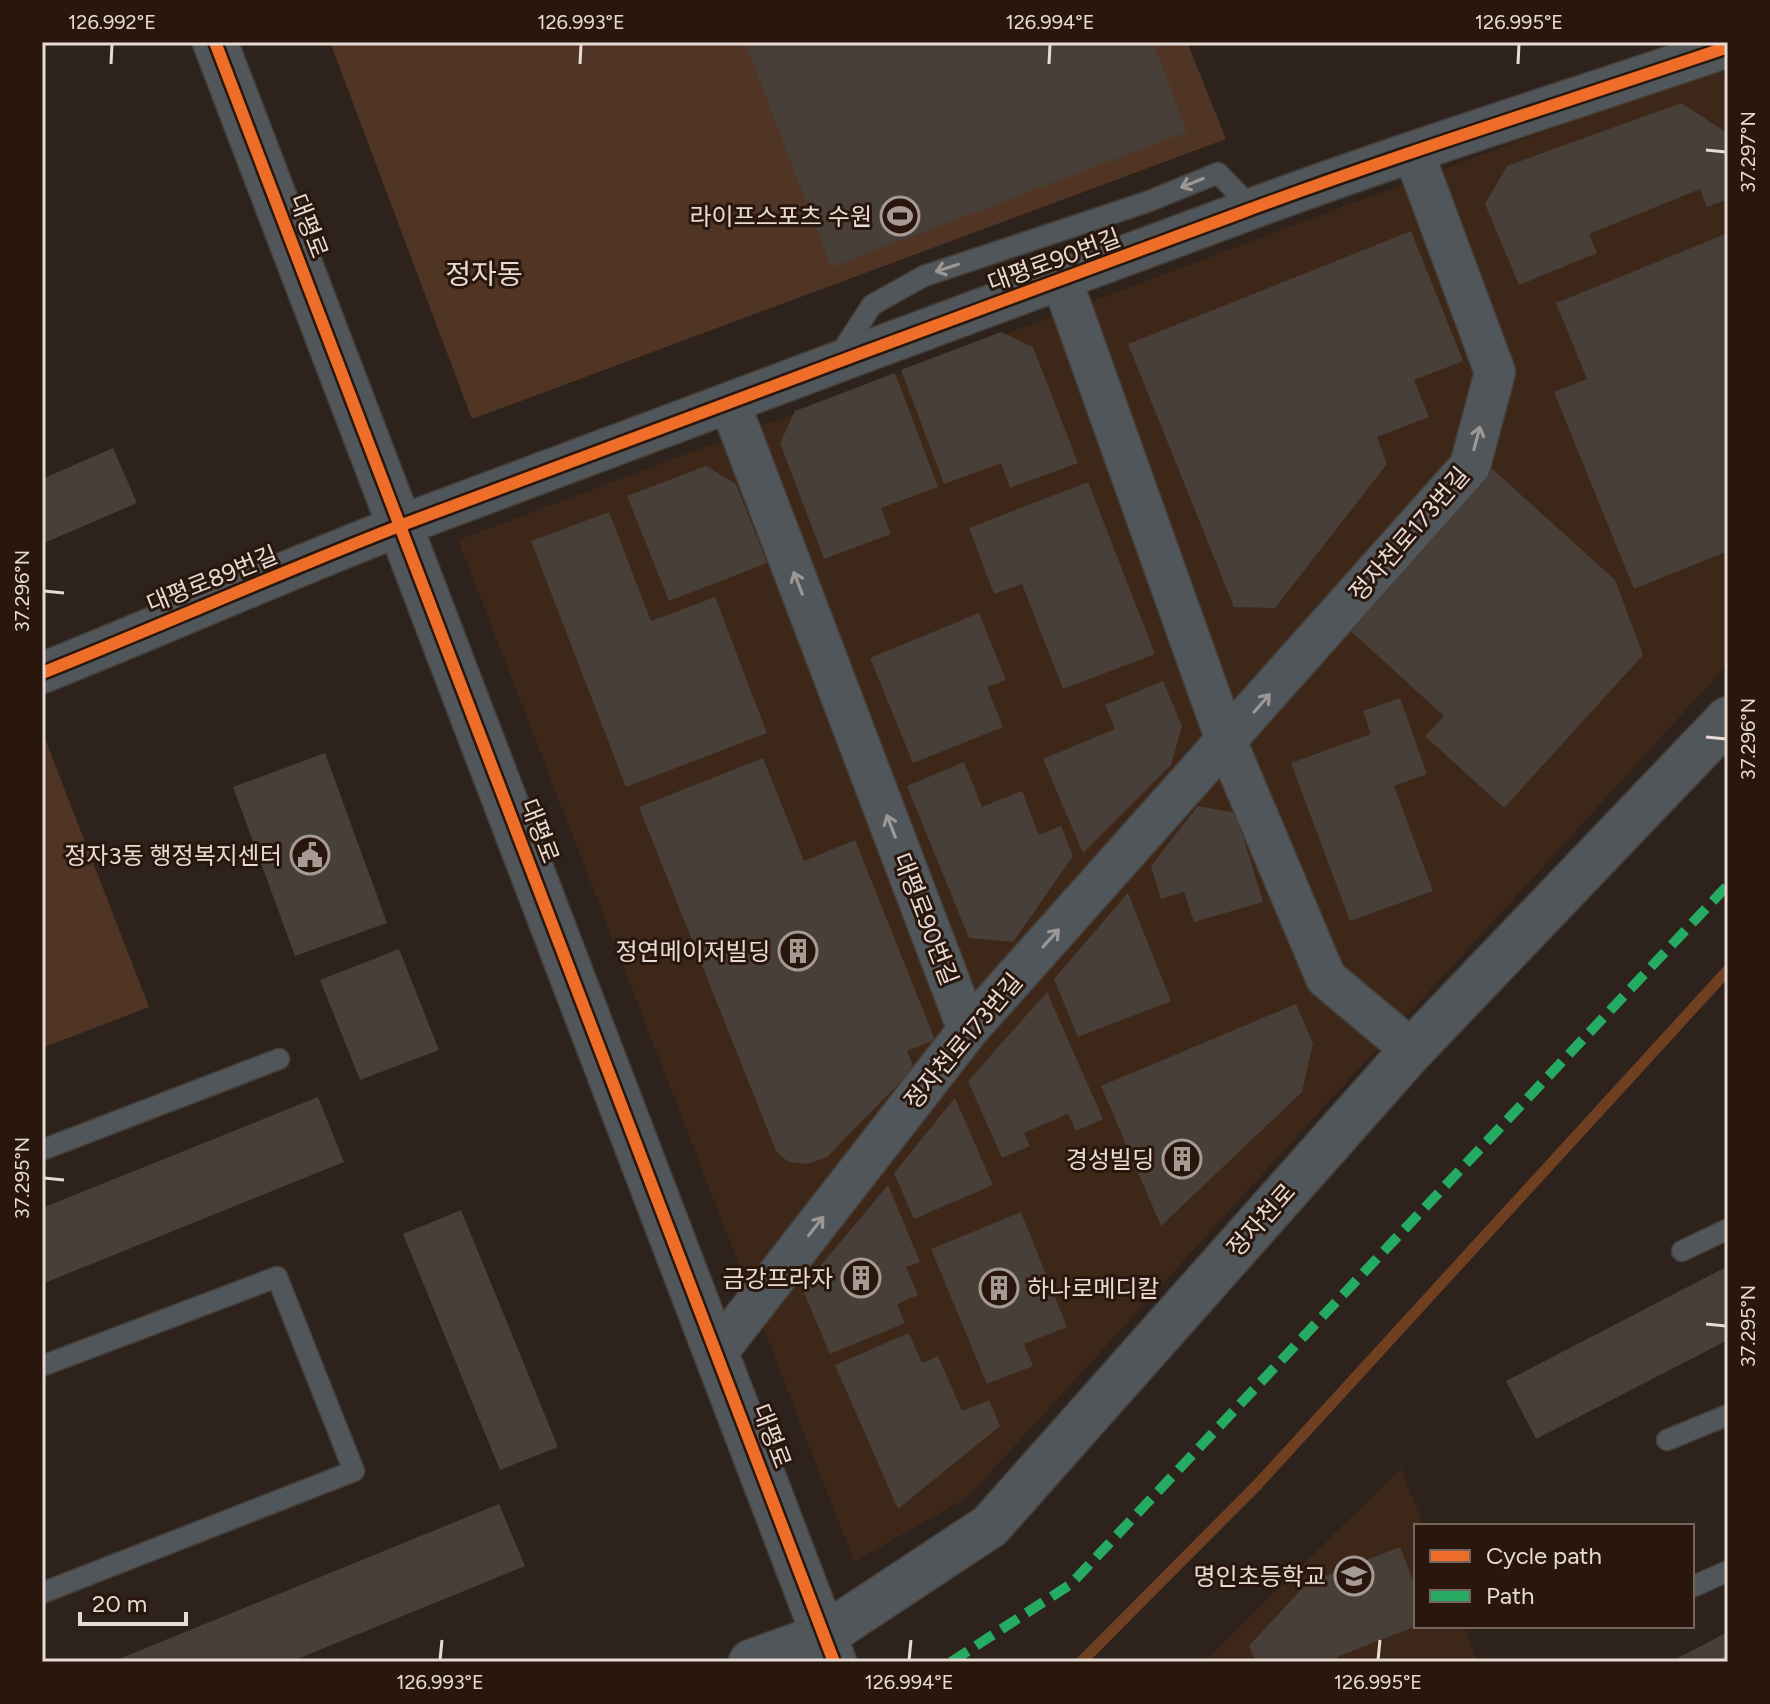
<svg xmlns="http://www.w3.org/2000/svg" width="1770" height="1704" font-family="Figtree,'Noto Sans KR',sans-serif">
<style>
.built{fill:#3d2719}
.green{fill:#513524}
.lines{fill:none;stroke-linecap:round;stroke-linejoin:round}
.stream{stroke:#6f3f21;stroke-width:11}
.building{fill:#483f39}
.service-casing{stroke:#453d37;stroke-width:23}
.minor-casing{stroke:#453d37;stroke-width:43}
.tertiary-casing{stroke:#453d37;stroke-width:47}
.service{stroke:#505659;stroke-width:20}
.minor{stroke:#505659;stroke-width:40}
.tertiary{stroke:#505659;stroke-width:44}
.quiet{stroke:#26ab63;stroke-width:10;stroke-dasharray:20 10;stroke-linecap:butt}
.cycleway-casing{stroke:#29170d;stroke-width:17}
.cycleway{stroke:#ee6e29;stroke-width:12}
.oneway{stroke:#9c9896}
.ticks{fill:none;stroke:#e7dbd4;stroke-width:3}
.labels{text-anchor:middle;dominant-baseline:central;stroke-width:6;stroke-linejoin:round;paint-order:stroke}
.poi-label{font-size:24px;fill:#e7dbd4;stroke:#29170d;text-anchor:end}
.street-label{font-size:24px;fill:#e7dbd4;stroke:#29170d}
.quarter-label{font-size:28px;fill:#e7dbd4;stroke:#29170d}
.neatline{fill:none;stroke:#e7dbd4;stroke-width:3}
.ticks-label{font-size:20px;text-anchor:middle;fill:#e7dbd4}
</style>
<rect width="100%" height="100%" fill="#2d221c"/>
<path class="built" d="M 1720,65 L 1728,85 L 1728,664 L 968,1497 L 854,1562 L 458,540 Z
M 1401,1468 L 1424,1526 L 1416,1526 L 1416,1626 L 1464,1626 L 1478,1662 L 1204,1662 Z"/>
<path class="green" d="M 330,42 L 1187,42 L 1226,139 L 472,419 Z
M 42,731 L 149,1007 L 42,1048 Z"/>
<g class="lines">
<path class="stream" d="M 1081,1662 L 1257,1485 L 1728,970"/>
</g>
<path class="building" d="M 745,42 L 1153,42 L 1187,132 L 831,267 Z
M 1681,103 L 1726,132 L 1728,199 L 1707,207 L 1700,189 L 1589,234 L 1597,253 L 1519,285 L 1485,204 L 1507,166 Z
M 1411,231 L 1463,361 L 1414,380 L 1429,417 L 1377,437 L 1387,464 L 1275,608 L 1234,607 L 1128,344 Z
M 1728,233 L 1728,551 L 1634,589 L 1554,392 L 1587,379 L 1556,303 Z
M 1001,332 L 1033,347 L 1078,463 L 1010,488 L 1001,463 L 944,484 L 901,370 Z
M 895,373 L 938,487 L 881,508 L 891,534 L 824,559 L 780,443 L 795,411 Z
M 113,448 L 137,503 L 42,544 L 42,479 Z
M 1488,465 L 1615,580 L 1643,655 L 1504,808 L 1425,736 L 1444,716 L 1343,624 Z
M 706,466 L 736,484 L 767,563 L 669,601 L 627,496 Z
M 1088,482 L 1155,654 L 1063,689 L 1022,584 L 994,594 L 969,528 Z
M 609,512 L 651,621 L 715,597 L 767,733 L 626,787 L 531,541 Z
M 979,613 L 1006,680 L 987,687 L 1003,727 L 913,763 L 870,658 Z
M 1163,681 L 1182,726 L 1171,765 L 1083,853 L 1043,759 L 1115,729 L 1105,705 Z
M 1400,698 L 1427,774 L 1394,786 L 1433,891 L 1350,921 L 1291,763 L 1371,734 L 1363,711 Z
M 325,753 L 387,923 L 295,956 L 233,787 Z
M 763,758 L 804,861 L 855,840 L 935,1040 L 907,1051 L 914,1068 L 827,1157 L 807,1164 L 788,1162 L 776,1151 L 639,807 Z
M 964,762 L 982,807 L 1022,791 L 1039,835 L 1061,826 L 1073,856 L 1013,942 L 969,938 L 907,786 Z
M 1198,806 L 1236,813 L 1263,902 L 1194,922 L 1184,892 L 1161,899 L 1151,866 Z
M 1128,893 L 1171,1001 L 1078,1037 L 1054,979 Z
M 399,949 L 439,1050 L 360,1080 L 320,980 Z
M 1047,992 L 1103,1119 L 1076,1131 L 1068,1114 L 1024,1133 L 1030,1146 L 1002,1158 L 968,1081 Z
M 1296,1004 L 1313,1043 L 1302,1092 L 1161,1226 L 1101,1086 Z
M 318,1097 L 344,1162 L 42,1284 L 42,1208 Z
M 955,1098 L 993,1185 L 914,1219 L 894,1173 Z
M 888,1185 L 920,1262 L 906,1267 L 918,1295 L 897,1304 L 905,1323 L 830,1354 L 802,1288 Z
M 461,1210 L 558,1447 L 500,1470 L 403,1234 Z
M 1021,1212 L 1067,1327 L 1024,1344 L 1033,1366 L 987,1384 L 931,1249 Z
M 1728,1266 L 1728,1340 L 1536,1439 L 1506,1381 Z
M 909,1333 L 922,1363 L 938,1356 L 962,1411 L 989,1400 L 1000,1426 L 898,1509 L 835,1365 Z
M 499,1504 L 525,1566 L 290,1662 L 120,1662 L 119,1659 Z
M 1400,1547 L 1416,1588 L 1416,1626 L 1337,1657 L 1339,1662 L 1256,1662 L 1249,1646 L 1307,1583 Z
M 1728,1632 L 1728,1662 L 1670,1662 Z"/>
<g class="lines">
<g class="service-casing">
<path id="service" d="M 838,357 L 872,305 L 924,276 L 1147,202 L 1218,173 L 1253,209
M 42,1150 L 279,1059
M 1682,1251 L 1728,1229
M 42,1366 L 277,1277 L 354,1471 L 42,1593
M 1667,1440 L 1728,1415
M 1692,1587 L 1728,1571"/>
</g>
<g class="minor-casing">
<path id="minor" d="M 1062,281 L 1227,743 L 1326,978 L 1412,1050
M 730,404 L 968,1030
M 42,673 C 162,625 281,572 402,525 C 680,419 961,317 1240,213 C 1401,153 1566,102 1728,47
M 716,1354 L 968,1030 L 1470,466 L 1495,372 L 1414,154"/>
</g>
<g class="tertiary-casing">
<path id="tertiary" d="M 215,42 L 834,1662
M 751,1662 L 825,1635 L 990,1526 L 1412,1050 L 1728,719"/>
</g>
<use href="#service" class="service"/>
<use href="#minor" class="minor"/>
<use href="#tertiary" class="tertiary"/>
<path class="quiet" d="M 951,1662 L 1071,1584 L 1728,885"/>
<g class="cycleway-casing">
<path id="cycleway" d="M 215,42 L 834,1662
M 42,673 C 162,625 281,572 402,525 C 680,419 961,317 1240,213 C 1401,153 1566,102 1728,47"/>
</g>
<use href="#cycleway" class="cycleway"/>
</g>
<defs><path id="oneway-shaft" d="M-6 0H5M1.5-3L5.5 0L1.5 3" fill="none" stroke-width="1.6" stroke-linecap="round" stroke-linejoin="round" transform="scale(2)"/></defs>
<g class="oneway">
<use href="#oneway-shaft" transform="translate(1192 183) rotate(158)"/>
<use href="#oneway-shaft" transform="translate(947 268) rotate(162)"/>
<use href="#oneway-shaft" transform="translate(1477 438) rotate(-75)"/>
<use href="#oneway-shaft" transform="translate(798 583) rotate(-111)"/>
<use href="#oneway-shaft" transform="translate(1262 703) rotate(-49)"/>
<use href="#oneway-shaft" transform="translate(891 826) rotate(-111)"/>
<use href="#oneway-shaft" transform="translate(1051 938) rotate(-48)"/>
<use href="#oneway-shaft" transform="translate(816 1226) rotate(-52)"/>
</g>
<path class="ticks" d="M 111,64 L 112,44M 580,64 L 581,44M 1049,64 L 1050,44M 1518,64 L 1519,44M 1706,150 L 1726,152M 44,591 L 64,593M 1706,737 L 1726,739M 44,1178 L 64,1180M 1706,1324 L 1726,1326M 440,1660 L 442,1640M 909,1660 L 911,1640M 1378,1660 L 1380,1640"/>
<defs>
<g id="stadium-ring" transform="scale(2)"><circle r="9.5" fill="#29170d" stroke="#a69a94" stroke-width="1.5"/><path d="M0-5a6.5 5 0 1 0 0 10a6.5 5 0 1 0 0-10ZM-3.5-1.8h7v3.6h-7Z" fill="#a69a94"/></g>
<g id="civic-ring" transform="scale(2)"><circle r="9.5" fill="#29170d" stroke="#a69a94" stroke-width="1.5"/><path d="M-.6-6.5H3V-4.5H.6V-3L4-1V1h2V6H-6V1h2V-1L-.6-3ZM-1.2 2.5V6h2.4V2.5Z" fill="#a69a94"/></g>
<g id="building-ring" transform="scale(2)"><circle r="9.5" fill="#29170d" stroke="#a69a94" stroke-width="1.5"/><path d="M-4-6H4V6H1V3H-1V6H-4ZM-2.5-4.3h1.7v1.8h-1.7ZM.8-4.3h1.7v1.8H.8ZM-2.5-1h1.7V.8h-1.7ZM.8-1h1.7V.8H.8Z" fill="#a69a94"/></g>
<g id="school-ring" transform="scale(2)"><circle r="9.5" fill="#29170d" stroke="#a69a94" stroke-width="1.5"/><path d="M0-5L7-2L0 1L-7-2ZM-4 1L0 2.5L4 1V4Q0 6-4 4Z" fill="#a69a94"/></g>
</defs>
<g fill-rule="evenodd">
<use href="#stadium-ring" x="900" y="216"/>
<use href="#civic-ring" x="310" y="855"/>
<use href="#building-ring" x="798" y="951"/>
<use href="#building-ring" x="1182" y="1159"/>
<use href="#building-ring" x="861" y="1278"/>
<use href="#building-ring" x="999" y="1288"/>
<use href="#school-ring" x="1354" y="1576"/>
</g>
<g class="labels">
<g class="poi-label">
<text x="872" y="216">라이프스포츠 수원</text>
<text x="282" y="855">정자3동 행정복지센터</text>
<text x="770" y="951">정연메이저빌딩</text>
<text x="1154" y="1159">경성빌딩</text>
<text x="833" y="1278">금강프라자</text>
<text x="1027" y="1288" text-anchor="start">하나로메디칼</text>
<text x="1326" y="1576">명인초등학교</text>
</g>
<g class="street-label">
<text transform="translate(309 226) rotate(69)">대평로</text>
<text transform="translate(1054 260) rotate(-20)">대평로90번길</text>
<text transform="translate(1409 534) rotate(-49)">정자천로173번길</text>
<text transform="translate(212 579) rotate(-22)">대평로89번길</text>
<text transform="translate(540 831) rotate(69)">대평로</text>
<text transform="translate(926 919) rotate(69)">대평로90번길</text>
<text transform="translate(963 1041) rotate(-50)">정자천로173번길</text>
<text transform="translate(1261 1220) rotate(-48)">정자천로</text>
<text transform="translate(772 1436) rotate(69)">대평로</text>
</g>
<g class="quarter-label">
<text x="484" y="274">정자동</text>
</g>
</g>
<rect width="1770" height="1704" fill="none" stroke="#29170d" stroke-width="88"/>
<rect x="1414" y="1524" width="280" height="104" fill="#29170d" stroke="#75655d" stroke-width="2"/>
<rect x="1430" y="1550" width="40" height="12" fill="#ee6e29" stroke="#75655d" stroke-width="2"/>
<text x="1486" y="1564" font-size="24" fill="#e7dbd4">Cycle path</text>
<rect x="1430" y="1590" width="40" height="12" fill="#26ab63" stroke="#75655d" stroke-width="2"/>
<text x="1486" y="1604" font-size="24" fill="#e7dbd4">Path</text>
<path d="M80 1612v12h106v-12" fill="none" stroke="#e7dbd4" stroke-width="4"/>
<text x="92" y="1612" font-size="24" fill="#e7dbd4" stroke="#29170d" stroke-width="6" paint-order="stroke">20 m</text>
<rect x="44" y="44" width="1682" height="1616" class="neatline"/>
<g class="ticks-label">
<text x="112" y="29">126.992°E</text>
<text x="581" y="29">126.993°E</text>
<text x="1050" y="29">126.994°E</text>
<text x="1519" y="29">126.995°E</text>
<text transform="translate(1748 152) rotate(-90)" y="7">37.297°N</text>
<text transform="translate(22 591) rotate(-90)" y="7">37.296°N</text>
<text transform="translate(1748 739) rotate(-90)" y="7">37.296°N</text>
<text transform="translate(22 1178) rotate(-90)" y="7">37.295°N</text>
<text transform="translate(1748 1326) rotate(-90)" y="7">37.295°N</text>
<text x="440" y="1689">126.993°E</text>
<text x="909" y="1689">126.994°E</text>
<text x="1378" y="1689">126.995°E</text>
</g>
</svg>
